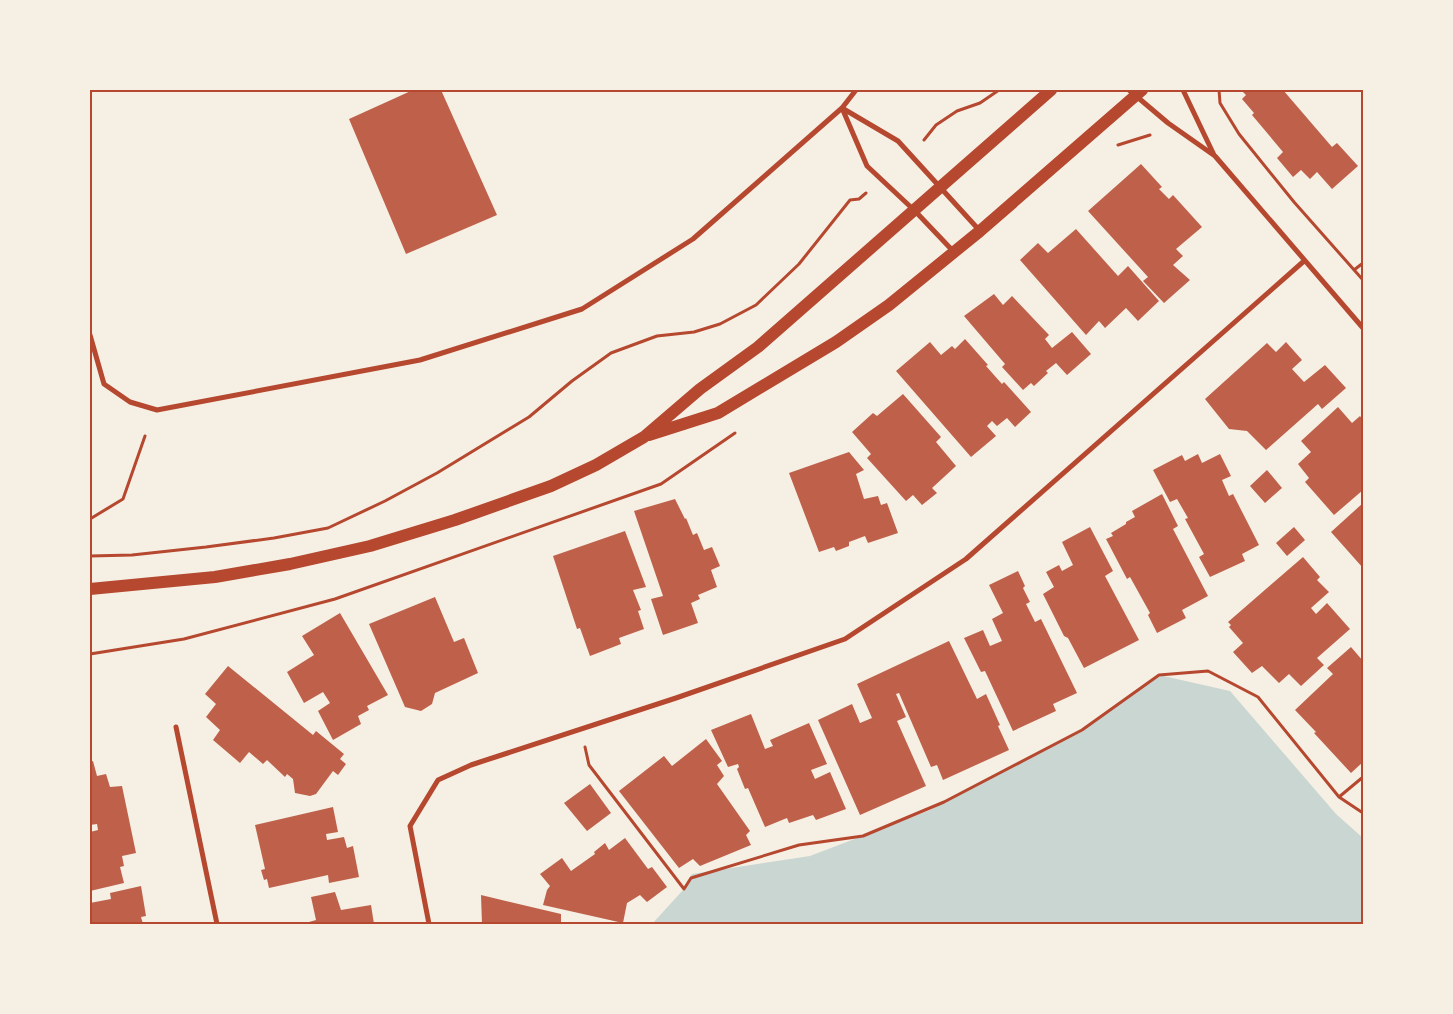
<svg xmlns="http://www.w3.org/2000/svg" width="1453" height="1014" font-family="Karla,sans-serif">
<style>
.water{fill:#c9d6d2}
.building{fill:#bf614a}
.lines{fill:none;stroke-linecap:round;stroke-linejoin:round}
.path{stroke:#b5482f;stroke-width:3}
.minor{stroke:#b5482f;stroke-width:5}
.primary{stroke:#b5482f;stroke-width:12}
.neatline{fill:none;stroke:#b5482f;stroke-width:2}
</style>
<rect width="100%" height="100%" fill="#f6efe4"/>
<path class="water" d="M 1159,675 L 1230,691 L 1336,814 L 1363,838 L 1363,924 L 652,924 L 684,889 L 692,874 L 810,856 L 928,811 L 1082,730 Z"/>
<path class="building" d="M 413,90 L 441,90 L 497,215 L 406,254 L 349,119 Z
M 1241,90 L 1283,90 L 1332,147 L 1337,143 L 1358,166 L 1332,189 L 1317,172 L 1310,179 L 1301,170 L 1293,177 L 1277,158 L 1283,152 L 1252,115 L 1254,113 L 1242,99 L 1246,95 Z
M 1141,164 L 1162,187 L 1159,189 L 1169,199 L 1173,195 L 1202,227 L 1176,249 L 1183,256 L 1173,265 L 1190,280 L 1164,303 L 1143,281 L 1148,277 L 1088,211 Z
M 1076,229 L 1118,276 L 1128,266 L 1159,301 L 1138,321 L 1126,308 L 1105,328 L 1099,321 L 1086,335 L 1020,260 L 1038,243 L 1048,253 Z
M 994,294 L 1003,305 L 1012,296 L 1049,335 L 1045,339 L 1052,348 L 1072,332 L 1091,354 L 1067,375 L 1056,363 L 1046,371 L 1048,373 L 1034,386 L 1031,383 L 1023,390 L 1002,367 L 1005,364 L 964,316 Z
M 965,339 L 988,365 L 986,366 L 1002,384 L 1004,382 L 1031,412 L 1015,427 L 1007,418 L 997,426 L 992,421 L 987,426 L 996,436 L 971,457 L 896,371 L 930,342 L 941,355 L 952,346 L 955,349 Z
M 1286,342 L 1302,360 L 1292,369 L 1304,382 L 1325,365 L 1346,388 L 1322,409 L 1318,404 L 1266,450 L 1247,431 L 1229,429 L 1205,399 L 1267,343 L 1276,352 Z
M 903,394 L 941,437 L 936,442 L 956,466 L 932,488 L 937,493 L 922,505 L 913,495 L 906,501 L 867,458 L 871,454 L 852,432 L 873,413 L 877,416 Z
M 1338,407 L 1352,423 L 1360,416 L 1363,420 L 1363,490 L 1334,515 L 1305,482 L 1309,478 L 1298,464 L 1311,452 L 1301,441 Z
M 849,452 L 864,470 L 856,474 L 864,499 L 878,496 L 881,505 L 887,503 L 898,533 L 868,543 L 865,536 L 849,542 L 849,546 L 836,551 L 834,547 L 819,552 L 789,473 Z
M 1198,454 L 1202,463 L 1220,454 L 1231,476 L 1222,480 L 1229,496 L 1233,494 L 1259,545 L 1242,554 L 1245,561 L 1210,577 L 1199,557 L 1204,554 L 1185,519 L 1188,518 L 1177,499 L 1170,502 L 1153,470 L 1182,455 L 1185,461 Z
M 1267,470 L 1282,488 L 1265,503 L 1250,486 Z
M 1162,494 L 1178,526 L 1173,529 L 1208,596 L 1182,610 L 1186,618 L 1157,633 L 1148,615 L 1150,613 L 1130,577 L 1127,579 L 1106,539 L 1113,536 L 1111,533 L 1126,524 L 1126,522 L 1135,517 L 1132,511 Z
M 675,499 L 685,519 L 686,518 L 693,535 L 697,533 L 704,550 L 712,547 L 720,566 L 711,570 L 717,587 L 698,595 L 700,599 L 691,603 L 698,623 L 663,635 L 651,599 L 663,596 L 634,511 Z
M 1363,503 L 1363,568 L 1331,532 Z
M 1090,527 L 1113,571 L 1105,576 L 1139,640 L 1084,668 L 1068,638 L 1064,636 L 1043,594 L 1054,587 L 1046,572 L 1059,565 L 1062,571 L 1073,565 L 1062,542 Z
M 1294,527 L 1305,540 L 1287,556 L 1276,543 Z
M 625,531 L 646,587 L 633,590 L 641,610 L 638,611 L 644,629 L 619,638 L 621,644 L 590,656 L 580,628 L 577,629 L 553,556 Z
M 1303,557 L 1320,577 L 1317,580 L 1329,592 L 1311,608 L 1316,614 L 1327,603 L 1350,629 L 1317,658 L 1324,665 L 1301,686 L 1289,674 L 1279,683 L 1262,666 L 1252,673 L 1233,652 L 1243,643 L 1229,627 L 1231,625 L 1228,622 Z
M 1018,571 L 1025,586 L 1023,588 L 1030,602 L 1026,604 L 1035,622 L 1041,619 L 1077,693 L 1053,704 L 1056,711 L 1013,731 L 985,671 L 981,672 L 964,638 L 983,630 L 990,646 L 1002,641 L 992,619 L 1003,613 L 989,585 Z
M 435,597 L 454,642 L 464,638 L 478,673 L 435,693 L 432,704 L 421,711 L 405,707 L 369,624 Z
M 340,613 L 388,695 L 367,706 L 369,710 L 358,716 L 361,724 L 333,740 L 318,711 L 330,703 L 323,692 L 304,703 L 287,672 L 314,655 L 302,636 Z
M 949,641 L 977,699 L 986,694 L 1000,725 L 998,726 L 1009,750 L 943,780 L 937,765 L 931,767 L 899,693 L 896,694 L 906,717 L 897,721 L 926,786 L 860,815 L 818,720 L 852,704 L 860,723 L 872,718 L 857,684 Z
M 1351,647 L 1363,661 L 1363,762 L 1351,773 L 1314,733 L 1316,732 L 1295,710 L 1333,674 L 1327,668 Z
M 228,666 L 313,735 L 316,731 L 344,754 L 340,759 L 346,764 L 338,775 L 333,771 L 316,794 L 310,796 L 295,793 L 293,779 L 287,774 L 285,777 L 267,760 L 263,764 L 249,752 L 240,763 L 213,740 L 220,730 L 206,717 L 216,704 L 205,694 Z
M 751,714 L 765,749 L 773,746 L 770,740 L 809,723 L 827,764 L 811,770 L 815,779 L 830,772 L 846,809 L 816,820 L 813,815 L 789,823 L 787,818 L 765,827 L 748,788 L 745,789 L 737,769 L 739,767 L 738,764 L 728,767 L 711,730 Z
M 706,739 L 722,761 L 717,765 L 724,776 L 717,784 L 750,831 L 746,835 L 751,845 L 700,866 L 693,859 L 679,868 L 619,791 L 664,756 L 672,766 Z
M 93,761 L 97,776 L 106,774 L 110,787 L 122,786 L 136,853 L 122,856 L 124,866 L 120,867 L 124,883 L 90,891 L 90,832 L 98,830 L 97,824 L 90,825 L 90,762 Z
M 590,784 L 611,813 L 587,831 L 564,803 Z
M 333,807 L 338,832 L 326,834 L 327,840 L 344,837 L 347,848 L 353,846 L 359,877 L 329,883 L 328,875 L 269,888 L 267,879 L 264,880 L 261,870 L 265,869 L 255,825 Z
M 625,838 L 648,869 L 652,867 L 667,887 L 647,902 L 640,895 L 627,903 L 623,923 L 543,905 L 547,890 L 550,886 L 540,874 L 562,858 L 571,871 L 595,854 L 594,852 L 605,843 L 609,850 Z
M 141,886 L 146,916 L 141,917 L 143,924 L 90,924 L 90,903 L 111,899 L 110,893 Z
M 335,892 L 341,910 L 371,905 L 374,924 L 302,924 L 316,920 L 311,897 Z
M 481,895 L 561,914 L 561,924 L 482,924 Z"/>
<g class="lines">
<path class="path" d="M 1219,90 L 1220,103 L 1239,134 L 1294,202 L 1363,280
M 924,140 L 936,125 L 957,111 L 980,103 L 999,90
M 1118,145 L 1150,135
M 1354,270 L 1363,263
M 90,519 L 123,499 L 145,436
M 90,556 L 132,555 L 206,547 L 274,538 L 328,528 L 385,501 L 437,473 L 529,417 L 572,381 L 611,353 L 657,336 L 694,332 L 720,324 L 756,305 L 799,264 L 850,200 L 859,199 L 866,193
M 90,654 L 184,639 L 335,599 L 661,484 L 735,433
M 585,747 L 589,765 L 684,889 L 691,878 L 799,845 L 863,836 L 944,802 L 1082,730 L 1159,675 L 1208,671 L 1258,697 L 1339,797
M 1363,777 L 1339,797 L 1363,813"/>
<path class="minor" d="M 1129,90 L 1168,123 L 1215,156 L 1363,328
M 1183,90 L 1214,155
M 842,108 L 898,141 L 980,231
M 842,108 L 867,166 L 915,211 L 953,251
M 90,335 L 104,384 L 130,402 L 157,410 L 420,360 L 582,309 L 693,239 L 842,108 L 856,90
M 176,727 L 217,924
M 429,924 L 410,826 L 438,780 L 471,765 L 676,698 L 845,639 L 966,559 L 1304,261"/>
<path class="primary" d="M 649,435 L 718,413 L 836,342 L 889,305 L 980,231 L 1142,90
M 90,589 L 215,577 L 290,564 L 370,546 L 455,520 L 551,486 L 596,465 L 644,437 L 700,389 L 758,347 L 1051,90"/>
</g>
<rect width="1453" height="1014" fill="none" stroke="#f6efe4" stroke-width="182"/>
<rect x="91" y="91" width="1271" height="832" class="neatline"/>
</svg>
